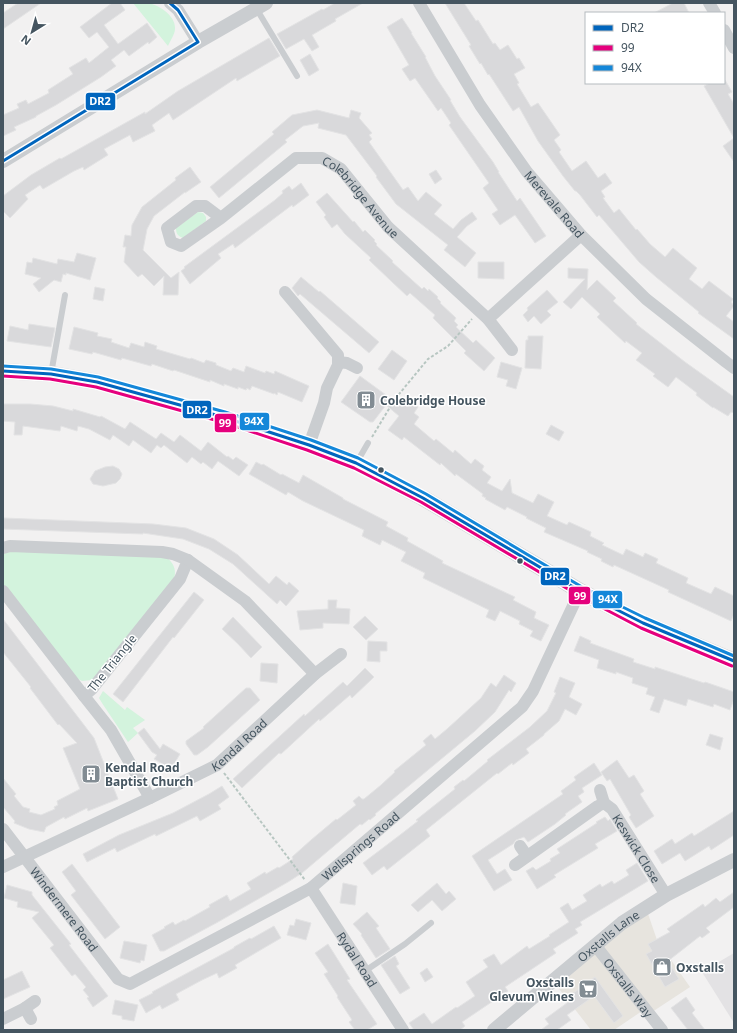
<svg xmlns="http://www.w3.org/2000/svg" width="737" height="1033" font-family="'Noto Sans',sans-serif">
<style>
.commercial{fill:#e7e4de}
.education{fill:#e3e2e4}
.green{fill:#d3f3dd}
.building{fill:#d9d9db;stroke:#e3e3e4}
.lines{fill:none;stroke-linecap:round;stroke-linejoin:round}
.path{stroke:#b7c6c1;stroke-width:2;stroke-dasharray:3 2;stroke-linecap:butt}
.service{stroke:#cacdd0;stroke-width:6}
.minor{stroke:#cacdd0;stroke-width:12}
.tertiary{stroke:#cacdd0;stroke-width:14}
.secondary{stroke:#ccd0d3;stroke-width:16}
.bus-1-casing{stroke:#fff;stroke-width:6}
.bus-2-casing{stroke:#fff;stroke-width:6}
.bus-3-casing{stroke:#fff;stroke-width:6}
.bus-1{stroke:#0065bd;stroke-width:3}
.bus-2{stroke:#e5007d;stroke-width:3}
.bus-3{stroke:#1487d9;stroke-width:3}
.bus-dot{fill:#455560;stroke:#fff;stroke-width:1.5}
.labels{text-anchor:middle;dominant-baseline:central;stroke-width:3;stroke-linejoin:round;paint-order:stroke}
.street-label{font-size:12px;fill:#455560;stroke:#fff}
.poi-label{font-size:12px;font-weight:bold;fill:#455560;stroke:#fff;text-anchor:start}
.line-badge{stroke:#fff;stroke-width:1.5}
.badge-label{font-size:11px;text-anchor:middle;font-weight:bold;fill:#fff}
</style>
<rect width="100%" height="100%" fill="#f2f1f1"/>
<path class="commercial" d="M 646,908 L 657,940 L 690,987 L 649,1014 L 645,1009 L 614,1030 L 591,1030 L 553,981 Z"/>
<path class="education" d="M 734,953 L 734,1023 L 702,972 Z"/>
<path class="green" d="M 133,3 C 138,3 144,2 149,3 C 160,6 176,16 175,29 C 175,34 170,41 168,46 Z
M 198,212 L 203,213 L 206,217 L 206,221 L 183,238 C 178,236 176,234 176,228 Z
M 13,551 L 166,557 C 175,564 177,571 173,582 L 92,680 L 82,681 L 72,676 L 3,584 L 3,554 Z
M 103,691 L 125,710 L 127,707 L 145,720 L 133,728 L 138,733 L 128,742 L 102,703 L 99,698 Z"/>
<path class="building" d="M 18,3 L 41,3 L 3,29 L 3,13 Z
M 112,3 L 120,3 L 125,10 L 104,25 L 118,44 L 147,23 L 157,37 L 149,44 L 148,42 L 129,56 L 124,50 L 111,60 L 116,66 L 101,77 L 56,105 L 36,116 L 36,117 L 14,127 L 16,130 L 3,136 L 3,115 L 19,108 L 17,104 L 26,100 L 28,104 L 49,93 L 48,90 L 73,74 L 69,68 L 86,58 L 89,63 L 109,47 L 97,32 L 89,38 L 80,27 Z
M 335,3 L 363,3 L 335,19 L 336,21 L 312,35 L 319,47 L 312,51 L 304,39 L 286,49 L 277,34 L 322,9 L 323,10 Z
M 445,3 L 464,3 L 476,21 L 478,20 L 493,44 L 495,43 L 500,50 L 508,45 L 517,59 L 519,58 L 525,68 L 514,74 L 519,83 L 517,84 L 531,107 L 538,103 L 560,135 L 554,140 L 561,150 L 559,152 L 572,171 L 586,161 L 598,178 L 605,173 L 612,183 L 601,191 L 605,197 L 603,198 L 614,213 L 619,209 L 636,230 L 637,229 L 650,244 L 665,257 L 673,248 L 697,268 L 689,279 L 702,289 L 709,281 L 733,299 L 731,302 L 734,306 L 726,316 L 734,322 L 734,339 L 698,313 L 699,312 L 656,277 L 639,262 L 599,215 L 597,217 L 580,195 L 576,191 L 575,191 L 563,176 L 538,141 L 519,107 L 513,111 L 489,74 L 488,75 L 481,63 L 480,64 L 469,46 L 471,45 Z
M 673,3 L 684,3 L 689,13 L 654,13 Z
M 402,18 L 412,33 L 411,33 L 426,57 L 425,57 L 435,76 L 451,100 L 450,100 L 451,102 L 460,117 L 493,162 L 499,172 L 498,172 L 517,201 L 520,198 L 546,236 L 535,243 L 515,215 L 500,225 L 492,214 L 498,210 L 483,188 L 489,183 L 449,125 L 451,123 L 441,108 L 438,111 L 415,78 L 410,81 L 402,69 L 409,65 L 387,27 Z
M 269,38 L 280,56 L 237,81 L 236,78 L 173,120 L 169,113 L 152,125 L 155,131 L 133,142 L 130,135 L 104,149 L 108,155 L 84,170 L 83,167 L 74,171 L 43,189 L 40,185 L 25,195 L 28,199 L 10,218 L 3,211 L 3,196 L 31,175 L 60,158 L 61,159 L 145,112 L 145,114 L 178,91 Z
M 310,54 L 319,70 L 309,76 L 300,60 Z
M 725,80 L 732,92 L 728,94 L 734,104 L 734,138 L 704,86 L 710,83 L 724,83 Z
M 317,110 L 349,118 L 351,110 L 361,113 L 359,118 L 372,133 L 369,135 L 372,139 L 369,142 L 403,190 L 408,187 L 418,201 L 426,192 L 442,205 L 434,214 L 453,229 L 461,220 L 472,212 L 477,219 L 467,226 L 457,237 L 476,253 L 465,267 L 444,250 L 448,245 L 396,204 L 376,177 L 377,176 L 346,135 L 318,128 L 319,123 L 303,126 L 285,140 L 287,142 L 219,198 L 210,187 L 274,134 L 272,132 L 292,115 Z
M 734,138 L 734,162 L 723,146 Z
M 190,167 L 201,182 L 185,193 L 185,192 L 154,216 L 147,229 L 143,250 L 171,278 L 179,272 L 178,295 L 163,295 L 164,276 L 154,286 L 142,274 L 138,277 L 124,262 L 126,247 L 123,247 L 125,235 L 131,236 L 132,225 L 142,207 L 176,180 L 175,178 Z
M 436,170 L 442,179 L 435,184 L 429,174 Z
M 301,183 L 309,195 L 293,207 L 292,205 L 235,248 L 233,244 L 218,254 L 221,258 L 190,284 L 181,271 L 185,268 L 184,267 L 275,200 L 283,193 L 282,191 L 289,186 L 292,190 Z
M 327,193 L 353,222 L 354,221 L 363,232 L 365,230 L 375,240 L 374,241 L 377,244 L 376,245 L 393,261 L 392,262 L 422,289 L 424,287 L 428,291 L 429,289 L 438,297 L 437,298 L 441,302 L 440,303 L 456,318 L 454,321 L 458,325 L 456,327 L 473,343 L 476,340 L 495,358 L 484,371 L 464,353 L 466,351 L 433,318 L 435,315 L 410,293 L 407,296 L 391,281 L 369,260 L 371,258 L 345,234 L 337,224 L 332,228 L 324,217 L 326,215 L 316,202 Z
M 77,253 L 96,258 L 90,280 L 66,273 L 66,275 L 63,274 L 61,282 L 54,280 L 39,292 L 33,284 L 41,278 L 25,274 L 27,262 L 32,263 L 33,258 L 57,264 L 58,259 L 74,262 Z
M 478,262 L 504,262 L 504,279 L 478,278 Z
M 568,268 L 588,269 L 587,290 L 597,280 L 616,298 L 613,301 L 637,323 L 636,324 L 685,362 L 734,397 L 734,413 L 731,412 L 728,416 L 713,407 L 713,408 L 696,395 L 697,393 L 676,377 L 668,387 L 653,376 L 655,374 L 636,360 L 642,353 L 626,341 L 625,343 L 597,317 L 600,314 L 582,297 L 571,309 L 563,302 L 585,279 L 568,278 Z
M 301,277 L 319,292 L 320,291 L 379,342 L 369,353 L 300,294 L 298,296 L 292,288 Z
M 95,287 L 105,289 L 103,301 L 93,299 Z
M 547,290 L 558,302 L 547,311 L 551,315 L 541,324 L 534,316 L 528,322 L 523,315 L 528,310 L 527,308 Z
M 29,324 L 55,328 L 51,347 L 7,341 L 10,326 L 28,330 Z
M 74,327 L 98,333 L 97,336 L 112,339 L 111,342 L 129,348 L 131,343 L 144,347 L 145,342 L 157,346 L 156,349 L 190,359 L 191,358 L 204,363 L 206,360 L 216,363 L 216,365 L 231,371 L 233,368 L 244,372 L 246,366 L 265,373 L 266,371 L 274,374 L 275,371 L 309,386 L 302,402 L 278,392 L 277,395 L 274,393 L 274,394 L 252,386 L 250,390 L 247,388 L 246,390 L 238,387 L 238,389 L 224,384 L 224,386 L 210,380 L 210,382 L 174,370 L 173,371 L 152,364 L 151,366 L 122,358 L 121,360 L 93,352 L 92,354 L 69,349 Z
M 528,336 L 543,336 L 541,369 L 525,368 L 526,340 L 528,340 Z
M 392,350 L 407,361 L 394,380 L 378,369 Z
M 501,362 L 522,368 L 516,389 L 506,386 L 508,380 L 497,377 Z
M 360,376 L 401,406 L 407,398 L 418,407 L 414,413 L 419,417 L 414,424 L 434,441 L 436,439 L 453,453 L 455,450 L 471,464 L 475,459 L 484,466 L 482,470 L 491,477 L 487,483 L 502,491 L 510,479 L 512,493 L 533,503 L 538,494 L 554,502 L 547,516 L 567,525 L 569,522 L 591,532 L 590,536 L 604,543 L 602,545 L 623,555 L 626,549 L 643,557 L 645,553 L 658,559 L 656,563 L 688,578 L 686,583 L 711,594 L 715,587 L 734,596 L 734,614 L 731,621 L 668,592 L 669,590 L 614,565 L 613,567 L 601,561 L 602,559 L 587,552 L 588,551 L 544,532 L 546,528 L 526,518 L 527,517 L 507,507 L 505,510 L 485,499 L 486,498 L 482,496 L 483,494 L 456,474 L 455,476 L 441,463 L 440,465 L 404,437 L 402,440 L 388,430 L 399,416 L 386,405 L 373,422 L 370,422 L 341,402 Z
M 3,404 L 30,404 L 53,406 L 73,411 L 73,409 L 100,417 L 101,416 L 125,429 L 130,422 L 156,439 L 161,433 L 174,442 L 180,435 L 201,451 L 208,442 L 227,457 L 228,456 L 233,460 L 236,457 L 248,465 L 239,476 L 218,461 L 212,469 L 203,462 L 201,464 L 192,457 L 187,463 L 164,445 L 161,448 L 157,445 L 151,453 L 133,440 L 129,446 L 113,435 L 110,440 L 89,429 L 78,426 L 77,431 L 61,426 L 60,431 L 23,426 L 22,435 L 14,435 L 15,422 L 3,421 Z
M 551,425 L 564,432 L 559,441 L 546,434 Z
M 256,462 L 262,465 L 263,464 L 281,475 L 282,474 L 299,483 L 303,475 L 343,498 L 343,499 L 388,522 L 386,526 L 408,538 L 407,541 L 443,561 L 442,563 L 515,597 L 513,600 L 536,612 L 534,618 L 549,625 L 541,641 L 530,636 L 533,631 L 519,624 L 520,621 L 500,611 L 495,621 L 486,617 L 489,610 L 423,578 L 425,573 L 401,561 L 406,552 L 382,540 L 380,545 L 362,536 L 364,530 L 303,501 L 288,492 L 286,495 L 249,474 Z
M 113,466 L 119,469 L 122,474 L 120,479 L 116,483 L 103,486 L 93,484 L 90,479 L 95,471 L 105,467 Z
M 3,518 L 153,524 L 186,528 L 214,539 L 238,555 L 269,584 L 276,576 L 287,585 L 289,582 L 299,591 L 286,606 L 280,600 L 277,604 L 233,564 L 209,549 L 183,539 L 143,533 L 143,534 L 3,529 Z
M 194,592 L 204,600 L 174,638 L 173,637 L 123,702 L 113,694 Z
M 328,600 L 337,600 L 336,608 L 350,609 L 349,624 L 323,623 L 323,628 L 300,630 L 297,611 L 328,609 Z
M 365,616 L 378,629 L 366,640 L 353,627 Z
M 233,617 L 262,647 L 251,658 L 238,644 L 222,629 Z
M 3,619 L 94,738 L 118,799 L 88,811 L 87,808 L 65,819 L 64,817 L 46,827 L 44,832 L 29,829 L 14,823 L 15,821 L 3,807 L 3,778 L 16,794 L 14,796 L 23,807 L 30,809 L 29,812 L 41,815 L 55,809 L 54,807 L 58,805 L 57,801 L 80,789 L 63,748 L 77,743 L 59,724 L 58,725 L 30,688 L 31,687 L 3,652 Z
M 580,636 L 591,641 L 590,643 L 634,659 L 633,662 L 655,669 L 655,667 L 704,683 L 705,682 L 734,692 L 734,699 L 730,710 L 714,704 L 713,707 L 688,699 L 686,706 L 664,699 L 659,713 L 650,710 L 655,697 L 646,694 L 648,688 L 632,683 L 633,678 L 616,672 L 616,674 L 597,668 L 599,660 L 574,651 Z
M 368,641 L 387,642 L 387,651 L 380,651 L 380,662 L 367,661 Z
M 261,663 L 278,664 L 277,683 L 260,681 Z
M 365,668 L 374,677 L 352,698 L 350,695 L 320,721 L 319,719 L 281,754 L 279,753 L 242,788 L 233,779 L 304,714 L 305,716 L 343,682 L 347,686 Z
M 504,675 L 516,683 L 511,692 L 509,690 L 495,712 L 475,731 L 375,814 L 376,815 L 370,820 L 369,819 L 362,825 L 360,824 L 302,873 L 288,882 L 218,922 L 164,951 L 160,951 L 152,935 L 165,928 L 164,927 L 173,922 L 175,925 L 184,920 L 185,921 L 210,907 L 209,905 L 227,895 L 230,901 L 251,889 L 247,883 L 265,872 L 266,874 L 278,867 L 279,868 L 293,859 L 292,857 L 311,840 L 336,819 L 337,820 L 356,805 L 353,801 L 359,796 L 362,799 L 364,799 L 381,785 L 395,772 L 394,771 L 426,745 L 423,741 L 431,734 L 435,739 L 447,729 L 481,698 L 491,683 L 496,687 Z
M 560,677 L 575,683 L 569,697 L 582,704 L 576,715 L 565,709 L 559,721 L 544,734 L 544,735 L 526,749 L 529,753 L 513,765 L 512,763 L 498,774 L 497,773 L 426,830 L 430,836 L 387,870 L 384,866 L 372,875 L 363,863 L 400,835 L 418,821 L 416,820 L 455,789 L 454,787 L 463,780 L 464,781 L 488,761 L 487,760 L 530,727 L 547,711 L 556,693 L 554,692 Z
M 246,688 L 250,688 L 260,700 L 208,747 L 197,755 L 194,755 L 186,744 L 186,741 L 204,728 L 203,727 Z
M 144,728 L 160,749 L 163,744 L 180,754 L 171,769 L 154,759 L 157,755 L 152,752 L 138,733 Z
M 710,734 L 723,738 L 720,750 L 706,745 Z
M 617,760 L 629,778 L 634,775 L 644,791 L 640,794 L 654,816 L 636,828 L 629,817 L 631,815 L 610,779 L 607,781 L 601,772 Z
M 594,763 L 602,775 L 582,788 L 584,792 L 578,796 L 582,802 L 565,814 L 566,815 L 555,824 L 528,842 L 524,837 L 516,840 L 513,844 L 488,860 L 497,874 L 505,869 L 512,880 L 494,891 L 472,856 L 563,794 L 561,791 L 576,780 L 574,777 Z
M 222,786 L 229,797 L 218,805 L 221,809 L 200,821 L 197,816 L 156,836 L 155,834 L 117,852 L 115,848 L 87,862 L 83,854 L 119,835 L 173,813 L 209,794 Z
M 734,811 L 734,835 L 711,850 L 709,846 L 685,861 L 680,853 L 662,864 L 654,851 L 672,839 L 675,844 L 692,833 L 694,836 Z
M 605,817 L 608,821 L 610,819 L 617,831 L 595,844 L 598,848 L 554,875 L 556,877 L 537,889 L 526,871 L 533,867 L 536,870 L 551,861 L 550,859 L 560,853 L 557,849 L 597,823 L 596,822 Z
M 637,863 L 648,881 L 580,922 L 582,925 L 575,929 L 578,933 L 553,949 L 556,953 L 505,987 L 508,991 L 462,1022 L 465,1026 L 460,1030 L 414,1030 L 409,1023 L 424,1013 L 432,1024 L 456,1007 L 457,1008 L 475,996 L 466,982 L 488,967 L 483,960 L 494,954 L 501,965 L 527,946 L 529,949 L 550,936 L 549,935 L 569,922 L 560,908 L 568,903 L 572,910 L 587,901 L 583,895 L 600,884 L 602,887 L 612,881 L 614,884 L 629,875 L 626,870 Z
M 72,864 L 120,927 L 105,939 L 71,895 L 76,891 L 62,872 Z
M 343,883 L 357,886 L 355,905 L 340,903 Z
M 437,883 L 446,894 L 449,891 L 456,899 L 442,911 L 432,900 L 418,912 L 411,905 Z
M 7,885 L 32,892 L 32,895 L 71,944 L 69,945 L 108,996 L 93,1007 L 87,998 L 89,997 L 83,990 L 86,987 L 75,974 L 72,976 L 50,948 L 54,945 L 32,918 L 39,912 L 17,907 L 18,902 L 4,898 Z
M 734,892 L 734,907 L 706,928 L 710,932 L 702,938 L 700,936 L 668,961 L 679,979 L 665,987 L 646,954 L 652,951 L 648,944 L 670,932 L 667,929 L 703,904 L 705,907 L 716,898 L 720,902 Z
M 367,912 L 379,926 L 376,928 L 390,949 L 376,958 L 361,935 L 362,934 L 353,924 Z
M 296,919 L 311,923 L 306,940 L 287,935 L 290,925 L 294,926 Z
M 274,926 L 281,938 L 235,965 L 237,968 L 219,978 L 217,973 L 202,980 L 176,994 L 179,1000 L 162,1009 L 160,1005 L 146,1013 L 139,1000 L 153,993 L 152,992 L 234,948 L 234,947 L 250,938 L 251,939 Z
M 124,941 L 147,945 L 144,961 L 141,960 L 140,963 L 120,958 Z
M 328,944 L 350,979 L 347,980 L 377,1024 L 367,1030 L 355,1030 L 349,1022 L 352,1020 L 337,997 L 338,996 L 324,974 L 328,972 L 315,953 Z
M 395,956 L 399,964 L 396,966 L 410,988 L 400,994 L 381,965 Z
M 427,968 L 433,977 L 425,982 L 420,973 Z
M 22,971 L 30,987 L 3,999 L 3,980 Z
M 595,977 L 623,1016 L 614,1023 L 594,996 L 567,1015 L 571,1020 L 557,1030 L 541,1030 L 549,1024 L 545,1019 L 571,1000 L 568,997 Z
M 686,997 L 695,1010 L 692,1013 L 705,1030 L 688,1030 L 671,1008 Z
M 115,1000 L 138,1005 L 134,1021 L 122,1019 L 122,1016 L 112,1014 Z"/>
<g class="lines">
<path class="path" d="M 372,437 L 395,399 L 428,359 L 448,346 L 472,319
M 224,773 L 305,880"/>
<path class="service" d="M 256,8 L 297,76
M 51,374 L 65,295
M 357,462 L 368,443
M 365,971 L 405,944 L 431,923"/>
<g class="minor">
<path d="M 170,3 L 178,10 L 198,42"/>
<path id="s1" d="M 419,3 L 480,105 L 527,172 L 581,235 L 646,299 L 726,362 L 734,368"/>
<path d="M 709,3 L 715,13"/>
<path d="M 724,30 L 734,48"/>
<path id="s2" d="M 221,218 L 205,206 L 196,206 L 167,228 L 171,242 L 181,246 L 221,218 L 296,158 L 322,158 L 341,169 L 388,227 L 488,319 L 512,350"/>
<path d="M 285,292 L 338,355 L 338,365 L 327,388 L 324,403 L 309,445"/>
<path d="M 488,319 L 581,235"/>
<path d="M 338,362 L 347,363 L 357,368"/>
<path d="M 3,548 L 10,546 L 162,552 L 173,554 L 188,560 L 180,579 L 92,689 L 84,696 L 3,591"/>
<path d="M 188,560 L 245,601 L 315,674"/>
<path d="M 84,696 L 111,730 L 150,798"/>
<path d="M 600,790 L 604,803"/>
<path id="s3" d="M 3,829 L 118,979 L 130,984 L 311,888 L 522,707 L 533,691 L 580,591"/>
<path d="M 520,846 L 527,856"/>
<path id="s4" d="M 515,865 L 598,806 L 604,803 L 612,809 L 666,895"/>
<path id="s5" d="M 3,867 L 150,798 L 217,765 L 315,674 L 341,654"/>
<path id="s6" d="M 311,888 L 403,1030"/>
<path id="s7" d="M 595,945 L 662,1030"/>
<path d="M 25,1008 L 31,1019"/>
<path d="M 3,1019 L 25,1008 L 35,1001"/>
</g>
<g class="tertiary">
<path d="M 3,161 L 198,42 L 266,3"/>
<path id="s8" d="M 494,1030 L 622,923 L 666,895 L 734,860"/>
</g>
<path class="secondary" d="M 3,371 L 51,374 L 97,382 L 223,417 L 309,445 L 356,463 L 423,498 L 580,591 L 643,623 L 734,661"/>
<g class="bus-1-casing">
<path id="bus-1" d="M 170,3 L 178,10 L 198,42
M 3,161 L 198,42
M 3,371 L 51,374 L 97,382 L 223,417 L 309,445 L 356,463 L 423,498 L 580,591 L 643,623 L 734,661"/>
</g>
<g class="bus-2-casing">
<path id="bus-2" d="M 3,376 L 50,379 L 96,387 L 222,422 L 307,450 L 354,468 L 421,502 L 578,595 L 641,628 L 732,666"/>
</g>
<g class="bus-3-casing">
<path id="bus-3" d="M 3,366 L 51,369 L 98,377 L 225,412 L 311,440 L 358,458 L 426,494 L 582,587 L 645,618 L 734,656"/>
</g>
<use href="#bus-1" class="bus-1"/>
<use href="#bus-2" class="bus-2"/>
<use href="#bus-3" class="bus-3"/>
</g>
<defs>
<g id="building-square" transform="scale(1)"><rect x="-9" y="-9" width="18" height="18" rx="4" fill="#828c93" stroke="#fff"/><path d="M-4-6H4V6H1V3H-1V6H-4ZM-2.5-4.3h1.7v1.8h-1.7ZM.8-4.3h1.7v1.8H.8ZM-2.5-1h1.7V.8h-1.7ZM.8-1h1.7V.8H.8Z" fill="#fff"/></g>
<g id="shop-square" transform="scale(1)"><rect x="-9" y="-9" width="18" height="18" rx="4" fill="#828c93" stroke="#fff"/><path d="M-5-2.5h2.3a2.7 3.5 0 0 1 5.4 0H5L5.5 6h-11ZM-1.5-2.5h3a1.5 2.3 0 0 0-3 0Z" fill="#fff"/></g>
<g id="supermarket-square" transform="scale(1)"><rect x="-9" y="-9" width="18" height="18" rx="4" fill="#828c93" stroke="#fff"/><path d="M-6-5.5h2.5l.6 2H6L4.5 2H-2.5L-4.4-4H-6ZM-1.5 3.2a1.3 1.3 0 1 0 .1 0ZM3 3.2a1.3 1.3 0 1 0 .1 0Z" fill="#fff"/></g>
</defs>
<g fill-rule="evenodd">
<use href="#building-square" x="366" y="400"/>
<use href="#building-square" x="91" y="774"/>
<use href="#shop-square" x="662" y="967"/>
<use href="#supermarket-square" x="588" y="989"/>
</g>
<g class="bus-dot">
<circle cx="381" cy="470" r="3.5"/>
<circle cx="520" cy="561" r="3.5"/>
</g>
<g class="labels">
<g class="street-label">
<text stroke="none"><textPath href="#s2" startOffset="317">Colebridge Avenue</textPath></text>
<text stroke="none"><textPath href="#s1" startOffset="243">Merevale Road</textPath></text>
<text transform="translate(112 663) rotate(-51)">The Triangle</text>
<text stroke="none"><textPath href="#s5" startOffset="267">Kendal Road</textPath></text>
<text stroke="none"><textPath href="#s3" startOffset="472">Wellsprings Road</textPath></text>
<text stroke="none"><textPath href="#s4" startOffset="165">Keswick Close</textPath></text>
<text stroke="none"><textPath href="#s3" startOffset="101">Windermere Road</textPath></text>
<text stroke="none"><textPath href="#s8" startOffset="148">Oxstalls Lane</textPath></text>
<text stroke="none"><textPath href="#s6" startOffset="85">Rydal Road</textPath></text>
<text stroke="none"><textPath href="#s7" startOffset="54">Oxstalls Way</textPath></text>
</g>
<g class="poi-label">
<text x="380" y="400">Colebridge House</text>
<text x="105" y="767">Kendal Road<tspan x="105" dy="14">Baptist Church</tspan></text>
<text x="676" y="967">Oxstalls</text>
<text x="574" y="982" text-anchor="end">Oxstalls<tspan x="574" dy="14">Glevum Wines</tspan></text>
</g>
</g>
<g class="line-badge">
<rect x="85" y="92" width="31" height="19" rx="4" fill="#0065bd"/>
<rect x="182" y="400" width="30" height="19" rx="4" fill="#0065bd"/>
<rect x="239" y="412" width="31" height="19" rx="4" fill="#1487d9"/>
<rect x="214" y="413" width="23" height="20" rx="4" fill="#e5007d"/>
<rect x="540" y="567" width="30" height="19" rx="4" fill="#0065bd"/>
<rect x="568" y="586" width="23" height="19" rx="4" fill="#e5007d"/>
<rect x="592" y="590" width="31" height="19" rx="4" fill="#1487d9"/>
</g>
<g class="badge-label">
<text x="100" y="105">DR2</text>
<text x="197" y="414">DR2</text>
<text x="254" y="425">94X</text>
<text x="225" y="427">99</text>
<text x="555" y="580">DR2</text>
<text x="580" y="600">99</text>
<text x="608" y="603">94X</text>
</g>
<rect width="737" height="1033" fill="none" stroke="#455560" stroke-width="8"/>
<rect x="585" y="12" width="140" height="72" fill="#ffffff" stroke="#b5bbbf"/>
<rect x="593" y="25" width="20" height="6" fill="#0065bd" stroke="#b5bbbf"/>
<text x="621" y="32" font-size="12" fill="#455560">DR2</text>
<rect x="593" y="45" width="20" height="6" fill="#e5007d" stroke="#b5bbbf"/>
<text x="621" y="52" font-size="12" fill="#455560">99</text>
<rect x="593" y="65" width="20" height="6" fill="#1487d9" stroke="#b5bbbf"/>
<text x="621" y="72" font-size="12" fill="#455560">94X</text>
<g transform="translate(32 32) rotate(217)" stroke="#ffffff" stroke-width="3" paint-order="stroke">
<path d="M0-3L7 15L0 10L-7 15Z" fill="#455560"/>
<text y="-6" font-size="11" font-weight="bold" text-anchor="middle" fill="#455560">N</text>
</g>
</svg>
